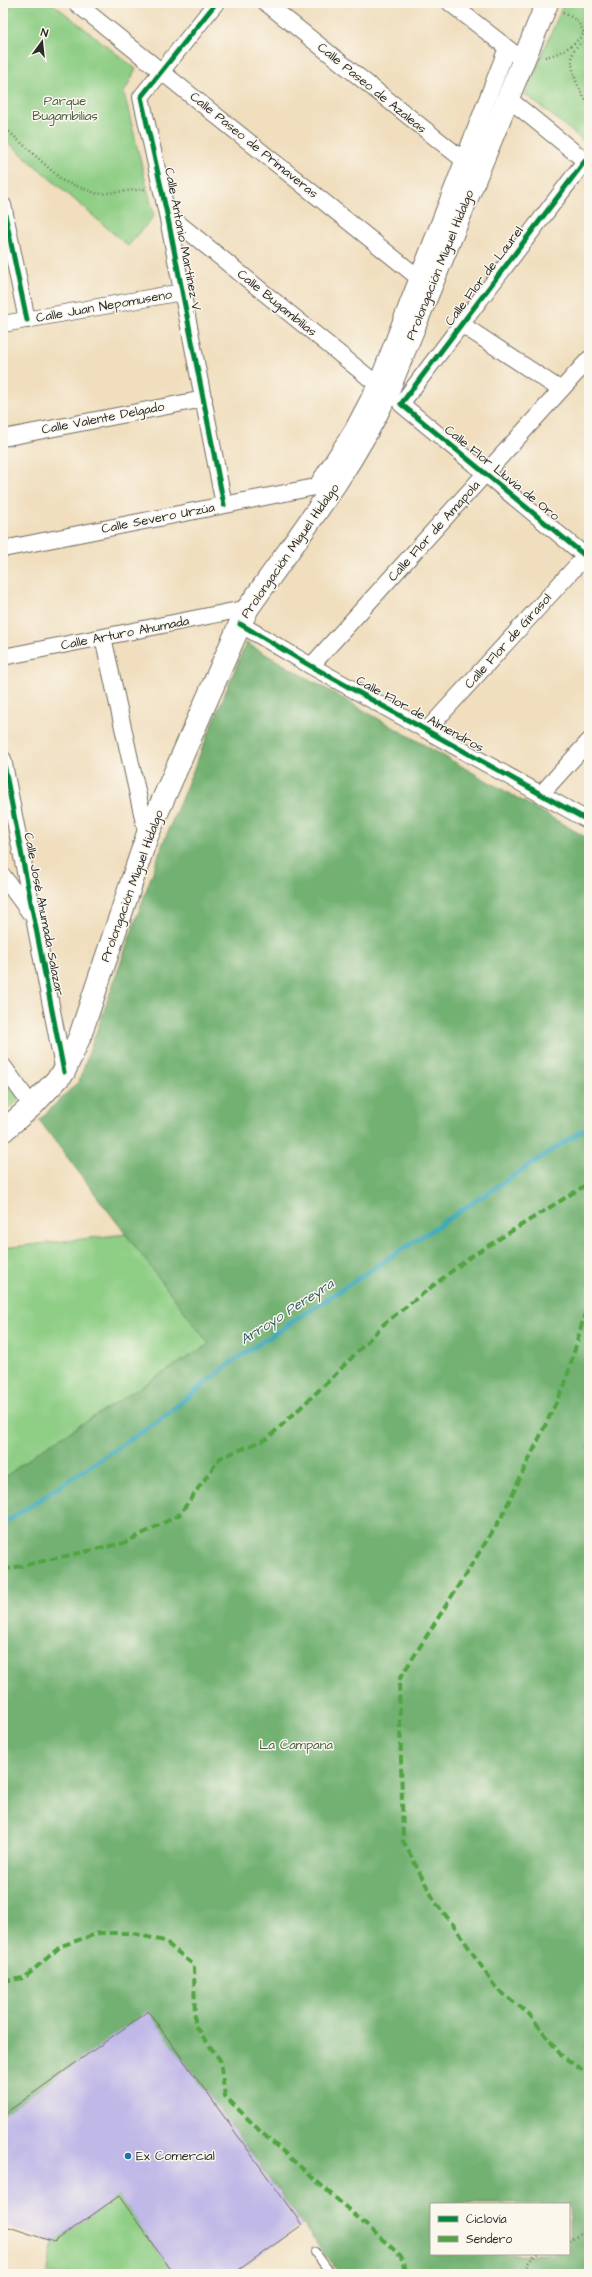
<svg xmlns="http://www.w3.org/2000/svg" width="592" height="2277" font-family="'Architects Daughter',sans-serif">
<style>
.green{fill:#8ece85;stroke:#5c7c58}
.forest{fill:#72b172;stroke:#4e6e4e;fill-rule:evenodd}
.lines{fill:none;stroke-linecap:round;stroke-linejoin:round}
.stream{stroke:#3ca9bb;stroke-width:5}
.building{fill:#c0b8e7}
.service-casing{stroke:#706a5e;stroke-width:10}
.minor-casing{stroke:#706a5e;stroke-width:18}
.secondary-casing{stroke:#706a5e;stroke-width:24}
.path{stroke:#706a5e;stroke-width:2.5;stroke-dasharray:1 3;stroke-linecap:butt}
.service{stroke:#fff;stroke-width:8}
.minor{stroke:#fff;stroke-width:16}
.secondary{stroke:#fff;stroke-width:22}
.quiet{stroke:#51a443;stroke-width:4;stroke-dasharray:8 4;stroke-linecap:butt}
.cycleway-casing{stroke:#fbf7ec;stroke-width:8}
.cycleway{stroke:#00873e;stroke-width:5}
.poi-dot{fill:#1f6fb2;stroke:#fbf7ec;stroke-width:1.5}
.labels{text-anchor:middle;dominant-baseline:central;stroke-width:3;stroke-linejoin:round;paint-order:stroke}
.street-label{font-size:13px;fill:#2b2b2b;stroke:#fbf7ec}
.park-label{font-size:13px;fill:#495c46;stroke:#fbf7ec}
.poi-label{font-size:13px;fill:#2b2b2b;stroke:#fbf7ec;text-anchor:start}
.water-label{font-size:14px;font-style:italic;fill:#325d65;stroke:#fbf7ec}
</style>
<rect width="100%" height="100%" fill="#fbf7ec"/>
<filter id="ink" filterUnits="userSpaceOnUse"><feTurbulence type="fractalNoise" baseFrequency=".025" numOctaves="2"/><feDisplacementMap in="SourceGraphic" scale="8" xChannelSelector="R" yChannelSelector="G"/><feConvolveMatrix kernelMatrix="1 2 1 2 8 2 1 2 1" color-interpolation-filters="sRGB"/></filter>
<filter id="wash" filterUnits="userSpaceOnUse"><feTurbulence type="fractalNoise" baseFrequency=".012" numOctaves="4" result="noise"/><feDisplacementMap in="SourceGraphic" scale="16" xChannelSelector="R" yChannelSelector="G"/><feGaussianBlur stdDeviation="0.9" result="paint"/><feColorMatrix in="noise" values="0 0 0 0 0 0 0 0 0 0 0 0 0 0 0 0 0 1.4 0 .05"/><feComposite in="paint" operator="in"/></filter>
<g filter="url(#wash)">
<rect width="100%" height="100%" fill="#f0debe"/>
<path class="green" d="M 3,3 L 52,3 L 136,69 L 124,93 L 154,216 L 128,246 L 3,138 Z
M 564,3 L 589,3 L 589,145 L 525,94 Z
M 3,1077 L 20,1100 L 3,1112 Z
M 126,1234 L 210,1344 L 36,1453 L 3,1479 L 3,1248 Z
M 119,2196 L 174,2274 L 47,2274 L 54,2242 Z"/>
<path class="forest" d="M 246,643 L 589,839 L 589,2274 L 339,2274 L 148,2012 L 3,2115 L 3,1479 L 36,1453 L 209,1344 L 39,1120 L 79,1081 L 163,843 ZM 431,2204 L 569,2204 L 569,2254 L 431,2254 Z"/>
<g class="lines">
<path class="stream" d="M 3,1524 L 158,1421 L 232,1362 L 589,1126"/>
</g>
<g id="blocks">
<path class="building" d="M 148,2011 L 302,2225 L 233,2274 L 174,2274 L 119,2196 L 54,2242 L 3,2225 L 3,2115 Z"/>
</g>
</g>
<g filter="url(#ink)">
<use href="#blocks" fill-opacity="0" stroke="#706a5e" stroke-width="1"/>
<g class="lines">
<g class="service-casing">
<path id="service" d="M 315,2252 L 331,2274"/>
</g>
<g class="minor-casing">
<path id="minor" d="M 76,3 L 425,283
M 216,3 L 141,97 L 167,214 L 224,505
M 266,3 L 471,166
M 450,3 L 515,54
M 509,99 L 589,164
M 585,161 L 401,404 L 589,559
M 3,205 L 27,320
M 167,214 L 384,390
M 3,324 L 182,292
M 461,324 L 561,390
M 3,438 L 204,399
M 316,487 L 353,429 L 377,383 L 507,48
M 3,549 L 325,485
M 240,624 L 311,666 L 589,821
M 103,637 L 147,836
M 3,657 L 248,608
M 311,666 L 589,359
M 427,730 L 589,552
M 3,759 L 64,1072
M 542,793 L 589,741
M 3,876 L 30,913
M 3,1066 L 32,1106"/>
</g>
<g class="secondary-casing">
<path id="secondary" d="M 3,1131 L 32,1106 L 64,1072 L 80,1036 L 147,836 L 240,624 L 248,608 C 297,538 350,471 387,393 L 547,3"/>
</g>
<path class="path" d="M 10,3 L 6,11 L 4,127 L 63,181 L 98,194 L 145,189
M 563,13 C 574,17 580,23 584,33
M 589,36 C 585,41 578,44 575,49 C 566,62 579,93 589,104
M 545,57 C 564,53 578,43 589,26
M 569,2241 L 589,2229
M 524,2274 C 526,2265 530,2258 538,2254"/>
<use href="#service" class="service"/>
<use href="#minor" class="minor"/>
<use href="#secondary" class="secondary"/>
<path class="quiet" d="M 589,1299 L 565,1384 L 501,1518 L 399,1680 L 403,1841 L 435,1902 L 455,1927 L 496,1988 L 529,2014 L 561,2055 L 589,2075
M 3,1570 L 124,1543 L 179,1515 L 220,1458 L 267,1439 L 332,1378 L 385,1323 L 470,1257 L 589,1183
M 3,1981 L 24,1978 L 61,1946 L 99,1933 L 132,1933 L 164,1941 L 194,1965 L 195,2026 L 220,2060 L 225,2096 L 261,2132 L 401,2256 L 406,2274"/>
<g class="cycleway-casing">
<path id="cycleway" d="M 216,3 L 141,97 L 167,214 L 224,505
M 585,161 L 401,404 L 589,559
M 3,205 L 27,320
M 240,624 L 311,666 L 589,821
M 3,759 L 64,1072"/>
</g>
<use href="#cycleway" class="cycleway"/>
</g>
</g>
<circle class="poi-dot" cx="128" cy="2156" r="4"/>
<g class="labels">
<g class="street-label">
<text transform="translate(372 88) rotate(39)">Calle Paseo de Azaleas</text>
<text transform="translate(254 145) rotate(39)">Calle Paseo de Primaveras</text>
<text transform="translate(183 240) rotate(79)">Calle Antonio Martínez V.</text>
<text transform="translate(440 265) rotate(-68)">Prolongación Miguel Hidalgo</text>
<text transform="translate(484 276) rotate(-53)">Calle Flor de Laurel</text>
<text transform="translate(277 303) rotate(39)">Calle Bugambilias</text>
<text transform="translate(104 306) rotate(-10)">Calle Juan Nepomuseno</text>
<text transform="translate(103 418) rotate(-11)">Calle Valente Delgado</text>
<text transform="translate(502 473) rotate(39)">Calle Flor Lluvia de Oro</text>
<text transform="translate(158 518) rotate(-11)">Calle Severo Urzúa</text>
<text transform="translate(434 531) rotate(-48)">Calle Flor de Amapola</text>
<text transform="translate(290 551) rotate(-55)">Prolongación Miguel Hidalgo</text>
<text transform="translate(125 633) rotate(-11)">Calle Arturo Ahumada</text>
<text transform="translate(508 641) rotate(-48)">Calle Flor de Girasol</text>
<text transform="translate(420 714) rotate(29)">Calle Flor de Almendros</text>
<text transform="translate(132 886) rotate(-70)">Prolongación Miguel Hidalgo</text>
<text transform="translate(44 914) rotate(79)">Calle José Ahumada Salazar</text>
</g>
<g class="park-label">
<text x="65" y="101">Parque<tspan x="65" dy="15">Bugambilias</tspan></text>
<text x="296" y="1745">La Campana</text>
</g>
<g class="poi-label">
<text x="136" y="2156">Ex Comercial</text>
</g>
<g class="water-label">
<text transform="translate(287 1312) rotate(-33)">Arroyo Pereyra</text>
</g>
</g>
<rect width="592" height="2277" fill="none" stroke="#fbf7ec" stroke-width="16"/>
<rect x="430" y="2203" width="140" height="52" fill="#fbf7ec" stroke="#a8a59f"/>
<rect x="438" y="2216" width="20" height="6" fill="#00873e" stroke="#a8a59f"/>
<text x="466" y="2223" font-size="12" fill="#2b2b2b">Ciclovía</text>
<rect x="438" y="2236" width="20" height="6" fill="#51a443" stroke="#a8a59f"/>
<text x="466" y="2243" font-size="12" fill="#2b2b2b">Sendero</text>
<g transform="translate(42 42) rotate(15)" stroke="#fbf7ec" stroke-width="3" paint-order="stroke">
<path d="M0-3L7 15L0 10L-7 15Z" fill="#2b2b2b"/>
<text y="-6" font-size="11" font-weight="bold" text-anchor="middle" fill="#2b2b2b">N</text>
</g>
</svg>
